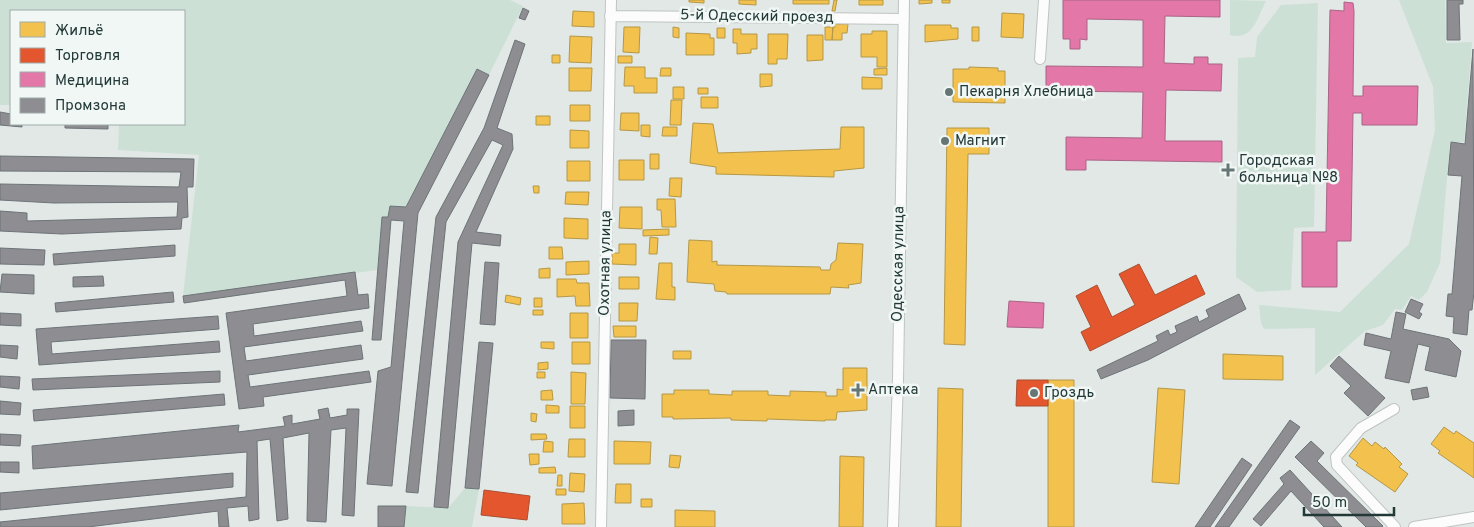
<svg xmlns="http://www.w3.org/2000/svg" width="1474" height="527" font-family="Overpass,sans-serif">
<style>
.green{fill:#cce0d6}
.homes{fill:#f2c14e;stroke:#b49847}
.shops{fill:#e4572e;stroke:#aa4e31}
.health{fill:#e377a8;stroke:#a96486}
.industry{fill:#8d8d92;stroke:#6d7477}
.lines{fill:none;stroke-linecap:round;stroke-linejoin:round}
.minor-casing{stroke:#bfc4c3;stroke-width:12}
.minor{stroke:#fbfcfb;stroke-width:10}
.poi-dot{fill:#657674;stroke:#f0f7f5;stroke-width:2}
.labels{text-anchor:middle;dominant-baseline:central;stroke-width:5;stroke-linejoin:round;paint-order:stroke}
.street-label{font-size:15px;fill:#223937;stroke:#f0f7f5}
.poi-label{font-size:15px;fill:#223937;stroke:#f0f7f5;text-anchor:start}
</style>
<rect width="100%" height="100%" fill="#e2e8e6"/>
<path class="green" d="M 0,0 L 510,0 L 523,6 L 489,75 L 477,69 L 406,207 L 390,206 L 388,217 L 382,217 L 377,270 L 183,296 L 199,155 L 118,150 L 119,124 L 184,124 L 184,11 L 11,11 L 11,105 L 0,105 Z
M 1230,0 L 1266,1 C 1257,18 1253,41 1230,35 Z
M 1399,0 L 1445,0 L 1446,43 L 1472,42 L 1464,142 L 1450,142 L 1440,263 L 1427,292 L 1419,300 L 1411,296 L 1402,310 L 1395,309 L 1383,325 L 1365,331 L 1315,375 L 1315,328 L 1264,329 L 1261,323 L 1259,305 L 1340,312 L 1409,244 L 1435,130 L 1433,87 Z
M 1318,3 L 1314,227 L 1294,228 L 1291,290 L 1257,292 L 1236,277 L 1238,58 L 1255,57 L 1257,37 L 1281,5 Z
M 465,488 L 479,489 L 472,527 L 404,527 L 406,506 L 448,508 Z"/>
<path class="homes" d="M 689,0 L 704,0 L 704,3 L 689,2 Z
M 739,0 L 756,0 L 756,5 L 739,4 Z
M 793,0 L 829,0 L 829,4 L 793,4 Z
M 834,0 L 837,0 L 835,11 L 832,11 Z
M 859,0 L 883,0 L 883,5 L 859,5 Z
M 919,0 L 932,0 L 932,3 L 919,4 Z
M 942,0 L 950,0 L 950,3 L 942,3 Z
M 573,11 L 594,12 L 594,27 L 572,26 Z
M 1002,13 L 1024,14 L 1023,38 L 1001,37 Z
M 835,24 L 848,24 L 847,33 L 842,33 L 842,40 L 832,40 L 833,27 L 835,27 Z
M 925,25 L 951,25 L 951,28 L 958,28 L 958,39 L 925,42 Z
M 624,27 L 640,27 L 639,53 L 623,52 Z
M 673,27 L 679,28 L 679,38 L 673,37 Z
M 825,27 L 833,27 L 832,40 L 825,40 Z
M 972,27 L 979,27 L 979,41 L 972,41 Z
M 717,28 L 725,28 L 725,38 L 717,38 Z
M 733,29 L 741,29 L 741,34 L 757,34 L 757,49 L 751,49 L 751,53 L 737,54 L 737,43 L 733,43 Z
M 872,31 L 887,31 L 887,67 L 877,67 L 877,57 L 861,57 L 861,34 L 872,34 Z
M 686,33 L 710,34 L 710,38 L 714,38 L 714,55 L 686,55 Z
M 768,34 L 788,34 L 787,59 L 777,59 L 777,64 L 768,64 Z
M 807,35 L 823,35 L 823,60 L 807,61 Z
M 570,36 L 592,37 L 591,63 L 569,62 Z
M 552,55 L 560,55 L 560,63 L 552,63 Z
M 618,56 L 632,56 L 632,63 L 618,63 Z
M 625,67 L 645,67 L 645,78 L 657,78 L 657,93 L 634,93 L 634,86 L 624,86 Z
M 969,67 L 998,68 L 998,71 L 1005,71 L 1005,103 L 953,102 L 953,69 L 969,69 Z
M 569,68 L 592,68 L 591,91 L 569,91 Z
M 661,68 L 671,68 L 671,76 L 660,76 Z
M 887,68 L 887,75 L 874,75 L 874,69 Z
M 760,74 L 772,74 L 772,86 L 760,87 Z
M 862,77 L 882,78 L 882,89 L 862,89 Z
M 673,87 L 684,87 L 684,99 L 673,99 Z
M 698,88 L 708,88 L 708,94 L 698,94 Z
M 701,97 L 718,97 L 718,108 L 701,108 Z
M 671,100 L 682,100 L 681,125 L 670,125 Z
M 570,105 L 590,105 L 590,121 L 570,121 Z
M 621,113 L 639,113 L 639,131 L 620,130 Z
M 536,116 L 550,116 L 550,125 L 536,125 Z
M 693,123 L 713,124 L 718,153 L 840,149 L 841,127 L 864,127 L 864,168 L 834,171 L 834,177 L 716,174 L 716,167 L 690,163 Z
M 641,125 L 650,125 L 650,137 L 641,136 Z
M 663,127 L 677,127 L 677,136 L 662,136 Z
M 947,128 L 989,128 L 989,154 L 968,154 L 965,345 L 944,344 Z
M 570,130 L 589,131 L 589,148 L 570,148 Z
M 650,154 L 659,154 L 659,169 L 650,169 Z
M 619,160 L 644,160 L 644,180 L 619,180 Z
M 567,161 L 590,161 L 590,181 L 567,181 Z
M 670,178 L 682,178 L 681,197 L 669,196 Z
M 533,186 L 539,186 L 539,193 L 534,193 Z
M 566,192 L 589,192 L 588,205 L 565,204 Z
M 657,199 L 675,199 L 676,227 L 662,227 L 661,210 L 657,210 Z
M 620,207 L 642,207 L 642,229 L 619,228 Z
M 564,218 L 588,219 L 588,239 L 564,238 Z
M 669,229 L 669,235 L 643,236 L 643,230 Z
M 650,237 L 658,238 L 657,254 L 649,254 Z
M 689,240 L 712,241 L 712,262 L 717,261 L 717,265 L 820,267 L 821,270 L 830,270 L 831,264 L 836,260 L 838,243 L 863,244 L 861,283 L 848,285 L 849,288 L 831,287 L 830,294 L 727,294 L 726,292 L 715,291 L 714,284 L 687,282 Z
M 619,244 L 636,244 L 636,265 L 612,264 L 612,253 L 619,253 Z
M 549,247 L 562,247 L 563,259 L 549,259 Z
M 589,261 L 589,274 L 566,275 L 566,262 Z
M 659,263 L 672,263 L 672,287 L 675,287 L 675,300 L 656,299 Z
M 550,268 L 550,278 L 539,278 L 539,269 Z
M 619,277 L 639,277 L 639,289 L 619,289 Z
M 557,279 L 576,279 L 577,283 L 589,283 L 590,306 L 576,306 L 575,296 L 557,297 Z
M 506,295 L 521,298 L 520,305 L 505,302 Z
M 534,298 L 542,298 L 542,307 L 534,307 Z
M 619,303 L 638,303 L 637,321 L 619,321 Z
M 533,310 L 543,310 L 543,315 L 533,315 Z
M 570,313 L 588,313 L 588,338 L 570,338 Z
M 613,326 L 636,326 L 636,337 L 614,337 Z
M 541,342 L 554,342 L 554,349 L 541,348 Z
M 572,342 L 590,342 L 590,364 L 572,364 Z
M 673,351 L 691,351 L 691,359 L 673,359 Z
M 1223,354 L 1283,356 L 1283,380 L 1223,379 Z
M 548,362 L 548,369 L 538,370 L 538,363 Z
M 843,368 L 867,368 L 867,410 L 837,412 L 836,420 L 825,420 L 825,421 L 767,419 L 767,421 L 731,420 L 731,418 L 673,419 L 673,417 L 662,417 L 662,394 L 674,394 L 674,390 L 709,390 L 709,394 L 732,395 L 732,391 L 768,391 L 768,395 L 790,396 L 790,391 L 826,392 L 826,396 L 837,396 L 837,389 L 843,390 Z
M 537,372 L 545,372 L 545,378 L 537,378 Z
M 571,372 L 586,373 L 585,404 L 571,404 Z
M 1048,380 L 1074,380 L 1074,527 L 1048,527 Z
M 938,388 L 963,389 L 961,527 L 936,527 Z
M 1158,388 L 1185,390 L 1179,484 L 1152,482 Z
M 552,390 L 553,400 L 541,400 L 541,391 Z
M 546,405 L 559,406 L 559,413 L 546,413 Z
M 570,406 L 585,406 L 585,428 L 570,428 Z
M 531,413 L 537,414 L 536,422 L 531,421 Z
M 1444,427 L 1454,434 L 1456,431 L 1474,443 L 1474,478 L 1438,453 L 1440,451 L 1431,444 Z
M 531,434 L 546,434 L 547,439 L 531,440 Z
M 1363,438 L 1372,446 L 1375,442 L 1384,449 L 1385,447 L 1402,464 L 1399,467 L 1408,474 L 1395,492 L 1356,465 L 1358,463 L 1349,456 Z
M 569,439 L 585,439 L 585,457 L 568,457 Z
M 544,441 L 553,442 L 553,452 L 543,452 Z
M 614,441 L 651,442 L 650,464 L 614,464 Z
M 529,454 L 539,454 L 539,464 L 530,465 Z
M 670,455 L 681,456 L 679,468 L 669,467 Z
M 840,456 L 864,457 L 863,527 L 839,527 Z
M 555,467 L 556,473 L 539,473 L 539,468 Z
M 570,473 L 585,474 L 584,492 L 569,491 Z
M 558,475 L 562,475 L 562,486 L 557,486 Z
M 616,484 L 631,484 L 631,503 L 615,503 Z
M 556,489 L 566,489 L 566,495 L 556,495 Z
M 641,499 L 652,499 L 652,507 L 641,507 Z
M 584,503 L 585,524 L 562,524 L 562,504 Z
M 675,510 L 715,511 L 715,527 L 675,527 Z"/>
<path class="shops" d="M 1139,264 L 1155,295 L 1196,275 L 1205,294 L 1090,351 L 1081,332 L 1091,327 L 1076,296 L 1097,285 L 1112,317 L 1135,305 L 1119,274 Z
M 1017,380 L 1048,380 L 1048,406 L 1016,406 Z
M 484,490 L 530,496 L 527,520 L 481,515 Z"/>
<path class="health" d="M 1063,0 L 1220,0 L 1220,17 L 1165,16 L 1164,63 L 1194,64 L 1194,57 L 1208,57 L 1208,64 L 1222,64 L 1221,91 L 1166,90 L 1165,141 L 1222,141 L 1222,162 L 1086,160 L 1086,170 L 1066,170 L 1066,137 L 1142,138 L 1143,92 L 1046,91 L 1046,66 L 1143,67 L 1143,20 L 1087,19 L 1087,40 L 1080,39 L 1080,49 L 1070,49 L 1070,39 L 1063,39 Z
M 1344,2 L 1353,3 L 1354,11 L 1353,96 L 1363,96 L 1363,86 L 1418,86 L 1417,125 L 1362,125 L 1362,113 L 1353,113 L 1351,241 L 1337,241 L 1337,287 L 1302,287 L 1302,232 L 1326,232 L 1330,10 L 1344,11 Z
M 1009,301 L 1044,303 L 1043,328 L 1007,327 Z"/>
<path class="industry" d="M 1447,0 L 1463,0 L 1463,4 L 1459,4 L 1460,40 L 1447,40 Z
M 523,8 L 529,11 L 525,20 L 519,18 Z
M 515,40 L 525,44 L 497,128 L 512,134 L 513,149 L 476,232 L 501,235 L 500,246 L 472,243 L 448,508 L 434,507 L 458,242 L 503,145 L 492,140 L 446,222 L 418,493 L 406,492 L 436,217 L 484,128 Z
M 1473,49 L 1474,292 L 1472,310 L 1469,310 L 1467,335 L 1453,333 L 1454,317 L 1446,316 L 1448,294 L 1452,294 L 1462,176 L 1448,175 L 1451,142 L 1465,144 Z
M 477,69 L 489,75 L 418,213 L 392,486 L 367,484 L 378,371 L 391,367 L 404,221 L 391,220 L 381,340 L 372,340 L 382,217 L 388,217 L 390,206 L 406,207 Z
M 0,112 L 11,114 L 11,124 L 22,124 L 22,127 L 0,125 Z
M 65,124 L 108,124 L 108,129 L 65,128 Z
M 0,156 L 194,159 L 193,187 L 187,187 L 188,217 L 182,218 L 181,229 L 62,234 L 0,231 L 0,211 L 27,213 L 27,221 L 177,217 L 178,202 L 54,203 L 0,200 L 0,184 L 179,187 L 181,172 L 0,171 Z
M 175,245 L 175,256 L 54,265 L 53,254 Z
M 0,248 L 45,250 L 44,265 L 0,264 Z
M 485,262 L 499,263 L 495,325 L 480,324 Z
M 355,272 L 358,295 L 368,294 L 369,308 L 253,324 L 254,336 L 361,321 L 363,331 L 244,347 L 246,361 L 361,345 L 363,359 L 248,375 L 250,387 L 369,371 L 371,382 L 263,397 L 264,406 L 239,409 L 226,313 L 347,296 L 345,280 L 184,303 L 183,296 Z
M 2,274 L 34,275 L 34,294 L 0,292 Z
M 103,276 L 104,286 L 73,287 L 73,277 Z
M 173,292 L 174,302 L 56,312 L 55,303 Z
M 1239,294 L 1246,309 L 1148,360 L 1101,379 L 1097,370 L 1158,341 L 1156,336 L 1168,330 L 1170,335 L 1177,332 L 1175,326 L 1197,316 L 1199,322 L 1209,317 L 1206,310 Z
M 1411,299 L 1423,304 L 1419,312 L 1422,314 L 1419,319 L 1405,312 Z
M 1396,312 L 1406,314 L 1403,329 L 1449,339 L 1461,351 L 1456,377 L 1425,370 L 1430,347 L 1418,344 L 1409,383 L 1385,378 L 1391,351 L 1364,345 L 1366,333 L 1391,339 Z
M 0,313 L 21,314 L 21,326 L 0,325 Z
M 218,316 L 219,329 L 51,342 L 52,354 L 219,341 L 220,352 L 39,365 L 36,329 Z
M 611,340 L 646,340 L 645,399 L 610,398 Z
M 479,342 L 493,343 L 479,489 L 465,488 Z
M 0,345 L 18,346 L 17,359 L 0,357 Z
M 1339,356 L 1385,398 L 1368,416 L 1344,393 L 1351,386 L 1330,366 Z
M 220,371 L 220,382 L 33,390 L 32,379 Z
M 0,376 L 20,377 L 19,389 L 0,387 Z
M 1427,387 L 1429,397 L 1413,400 L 1411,390 Z
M 224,394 L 225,405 L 34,421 L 33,410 Z
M 0,401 L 21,403 L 20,415 L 0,414 Z
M 328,408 L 330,418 L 347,415 L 347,409 L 359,409 L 354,516 L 342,515 L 346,428 L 331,430 L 326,522 L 307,521 L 309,433 L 283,438 L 288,519 L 277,521 L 270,439 L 257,441 L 259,519 L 249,521 L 248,506 L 227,508 L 229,527 L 219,527 L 218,511 L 88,527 L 0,527 L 0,522 L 246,497 L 247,452 L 33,469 L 32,446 L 239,425 L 238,432 L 285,426 L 283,417 L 292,415 L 292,424 L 320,419 L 318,410 Z
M 634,410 L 634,425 L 618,426 L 618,411 Z
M 1290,420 L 1300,427 L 1229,527 L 1215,527 Z
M 0,434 L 21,435 L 20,446 L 0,445 Z
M 1311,441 L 1324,453 L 1317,461 L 1383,526 L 1382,527 L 1366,527 L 1295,457 Z
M 1242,458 L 1252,465 L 1210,527 L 1195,527 Z
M 0,462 L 19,462 L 19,473 L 0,472 Z
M 1290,470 L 1342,527 L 1324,527 L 1291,491 L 1261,526 L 1253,519 L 1284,484 L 1280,478 Z
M 233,473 L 233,487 L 0,510 L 0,493 Z
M 378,506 L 406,506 L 404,527 L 378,527 Z"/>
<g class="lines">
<g class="minor-casing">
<path id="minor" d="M 610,16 L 904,19
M 1040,59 L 1044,0
M 1394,409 L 1361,428 L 1336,457 L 1337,465 L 1395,527
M 601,527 L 611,0
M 893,527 L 898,379 L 904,0
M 1414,527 L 1474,517"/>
</g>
<use href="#minor" class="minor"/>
</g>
<g class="poi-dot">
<circle cx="949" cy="92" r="5"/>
<circle cx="945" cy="141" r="5"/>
<path d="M1225.5 162.5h5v5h5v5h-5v5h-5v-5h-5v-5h5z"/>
<path d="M855.5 382.5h5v5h5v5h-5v5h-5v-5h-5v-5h5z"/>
<circle cx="1034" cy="393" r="5"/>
</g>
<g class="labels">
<g class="street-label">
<text transform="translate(757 17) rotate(1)">5-й Одесский проезд</text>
<text transform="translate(606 263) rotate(-89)">Охотная улица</text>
<text transform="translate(899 264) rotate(-89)">Одесская улица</text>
</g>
<g class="poi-label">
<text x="959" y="92">Пекарня Хлебница</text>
<text x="955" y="141">Магнит</text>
<text x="1239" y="161">Городская<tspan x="1239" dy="17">больница №8</tspan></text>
<text x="868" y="390">Аптека</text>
<text x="1044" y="393">Гроздь</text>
</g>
</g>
<rect x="10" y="10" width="175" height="115" fill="#f0f7f5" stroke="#9eaba9"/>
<rect x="20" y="22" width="25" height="15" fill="#f2c14e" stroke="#9eaba9"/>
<text x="55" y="35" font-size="15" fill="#223937">Жильё</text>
<rect x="20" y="48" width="25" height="15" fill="#e4572e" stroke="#9eaba9"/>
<text x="55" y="60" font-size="15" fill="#223937">Торговля</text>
<rect x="20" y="72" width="25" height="15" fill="#e377a8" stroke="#9eaba9"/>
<text x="55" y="85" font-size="15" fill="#223937">Медицина</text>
<rect x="20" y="98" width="25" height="15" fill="#8d8d92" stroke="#9eaba9"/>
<text x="55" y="110" font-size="15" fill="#223937">Промзона</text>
<path d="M1304 507v8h90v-8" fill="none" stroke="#223937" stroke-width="2.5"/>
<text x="1312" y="507" font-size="15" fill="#223937" stroke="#f0f7f5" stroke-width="4" paint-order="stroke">50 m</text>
</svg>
